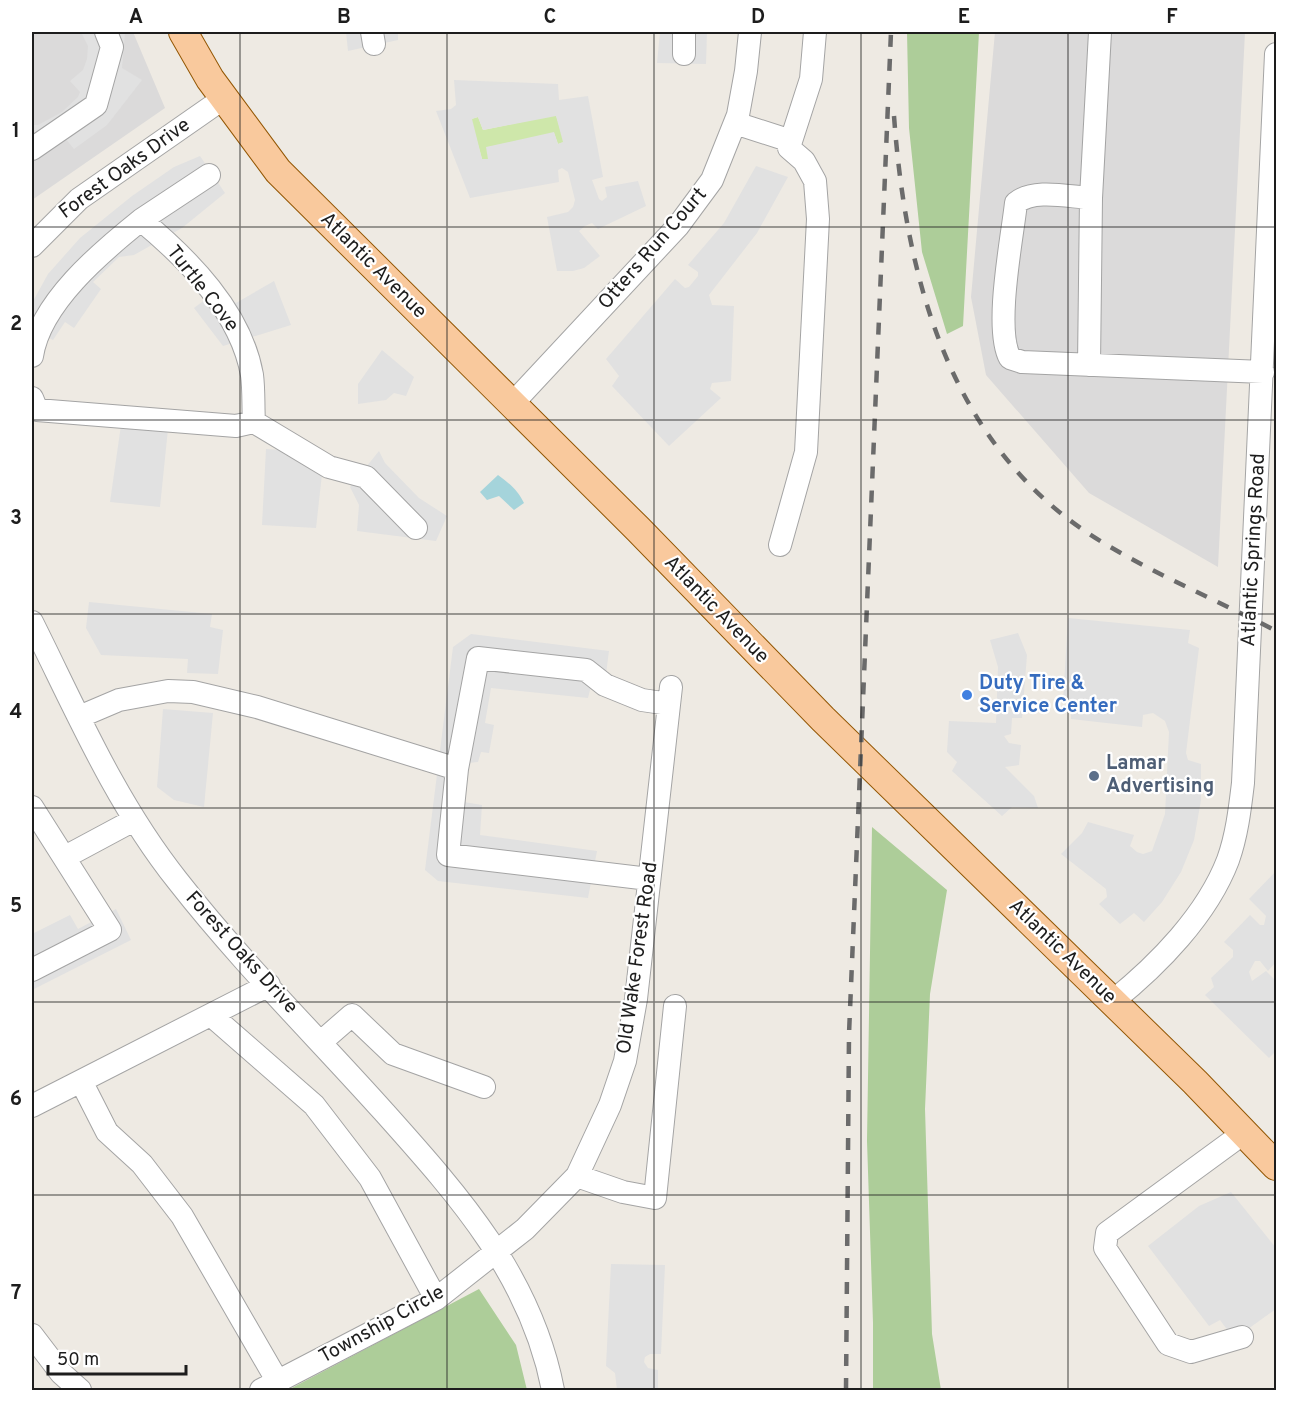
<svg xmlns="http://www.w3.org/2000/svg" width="1308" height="1422" font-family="Overpass,sans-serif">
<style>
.residential{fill:#dbdada}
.grass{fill:#cee7aa}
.forest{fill:#adcd99}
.parking{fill:#e1e1e1;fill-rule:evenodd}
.water{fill:#a5d4db}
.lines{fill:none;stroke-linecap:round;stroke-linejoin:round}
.minor-casing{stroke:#a4a4a4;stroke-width:24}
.major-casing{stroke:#935704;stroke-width:30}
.minor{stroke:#fff;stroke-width:22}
.major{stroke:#f9c99d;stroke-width:28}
.rail{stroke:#6b6b6b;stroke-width:4.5;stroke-dasharray:12 12;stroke-linecap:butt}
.grid{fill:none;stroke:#1d1d1d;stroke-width:1.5;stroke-opacity:0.55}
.shop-dot{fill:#3f7fe0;stroke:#fff;stroke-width:2}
.service-dot{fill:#5c6f8a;stroke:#fff;stroke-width:2}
.labels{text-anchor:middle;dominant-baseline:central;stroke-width:4.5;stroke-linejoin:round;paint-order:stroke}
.street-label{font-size:20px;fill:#1d1d1d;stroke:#fff}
.shop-label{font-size:20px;font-weight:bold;fill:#366cbe;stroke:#fff;text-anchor:start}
.service-label{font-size:20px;font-weight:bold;fill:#4e5e75;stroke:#fff;text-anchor:start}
.neatline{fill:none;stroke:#1d1d1d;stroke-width:2}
.grid-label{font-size:20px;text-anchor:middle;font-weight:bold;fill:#1d1d1d}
</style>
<rect width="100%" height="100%" fill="#eeeae3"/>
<path class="residential" d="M 32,32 L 133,32 L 165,108 L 32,200 Z
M 995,32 L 1245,32 L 1218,567 L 1089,493 L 986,375 L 971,297 Z"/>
<path class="grass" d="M 556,115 L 564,142 L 558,144 L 554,133 L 488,157 L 488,160 L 482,159 L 471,119 L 478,117 L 483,130 Z"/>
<path class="forest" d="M 907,32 L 979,32 L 963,326 L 947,334 L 922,252 L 909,128 Z
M 872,827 L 947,890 L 930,994 L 925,1109 L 932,1334 L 941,1390 L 873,1390 L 873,1323 L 867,1141 Z
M 479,1289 L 516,1345 L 527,1390 L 288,1390 Z"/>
<path class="parking" d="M 81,32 L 125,32 L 122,68 L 142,80 L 107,125 L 74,149 L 65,138 L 32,159 L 32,125 L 38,125 L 62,112 L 78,97 L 80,92 L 70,81 L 83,70 L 87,59 L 88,46 Z
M 346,32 L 398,32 L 398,40 L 348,51 Z
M 660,32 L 707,32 L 706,64 L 657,63 Z
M 454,80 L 558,84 L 559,100 L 588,96 L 603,177 L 592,180 L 599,199 L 602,201 L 607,197 L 605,187 L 638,181 L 646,206 L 598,229 L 592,223 L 585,226 L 579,231 L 600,256 L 584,268 L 573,271 L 557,271 L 547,217 L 568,212 L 573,207 L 575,200 L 568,172 L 562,168 L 558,170 L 559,182 L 470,198 L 436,111 L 451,109 L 456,105 ZM 556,116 L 563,142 L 558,144 L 554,132 L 486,147 L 488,159 L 482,159 L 472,119 L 478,117 L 483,130 Z
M 200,156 L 225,193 L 182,228 L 134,255 L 119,257 L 93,282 L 101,289 L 74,328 L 65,322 L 53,340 L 32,329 L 32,303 L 48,274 L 80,238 L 132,196 L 174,167 Z
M 756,166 L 788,177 L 757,233 L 709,295 L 712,305 L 734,306 L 731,381 L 712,383 L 710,389 L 721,398 L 669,446 L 612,386 L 619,376 L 606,359 L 675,279 L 685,288 L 689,287 L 698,276 L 698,272 L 688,265 L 724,223 Z
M 274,281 L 291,325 L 223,346 L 194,308 L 218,290 L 236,303 Z
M 382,350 L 414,377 L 406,396 L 394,393 L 386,400 L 358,404 L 358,384 Z
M 121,425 L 168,429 L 160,507 L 110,502 Z
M 266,449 L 283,450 L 322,474 L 316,528 L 262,525 Z
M 379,451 L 385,463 L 419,498 L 447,516 L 436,541 L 357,531 L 359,505 L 350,487 Z
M 89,602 L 212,614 L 210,627 L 223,630 L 218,674 L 187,673 L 188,659 L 101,655 L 86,628 Z
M 1068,618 L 1190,630 L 1188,643 L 1199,648 L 1186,753 L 1188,760 L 1201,764 L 1201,800 L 1194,840 L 1181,872 L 1162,902 L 1144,922 L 1134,913 L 1120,924 L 1099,904 L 1107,897 L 1106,889 L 1061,854 L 1082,833 L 1088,822 L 1134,835 L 1130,846 L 1137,852 L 1143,854 L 1152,851 L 1165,814 L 1169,732 L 1165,721 L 1153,713 L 1143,715 L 1142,727 L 1071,719 L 1071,704 L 1063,702 Z
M 1018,633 L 1027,655 L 1022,718 L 1012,718 L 1011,734 L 1004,736 L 1009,743 L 1021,745 L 1019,765 L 1005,767 L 1034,796 L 1038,808 L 1012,807 L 1002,816 L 952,771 L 957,762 L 947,752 L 949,721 L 996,723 L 998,667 L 990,640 Z
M 471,634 L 609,651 L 606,674 L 590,690 L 588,698 L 491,688 L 485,723 L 494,725 L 489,753 L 481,752 L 478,762 L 468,763 L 464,802 L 482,805 L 480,835 L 597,851 L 588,898 L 438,881 L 425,870 L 453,647 Z
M 163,709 L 213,713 L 204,807 L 174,800 L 157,787 Z
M 1276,871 L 1276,962 L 1268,971 L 1260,961 L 1255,961 L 1249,972 L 1252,981 L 1266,971 L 1276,981 L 1276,1051 L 1269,1058 L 1205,995 L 1214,987 L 1211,978 L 1233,957 L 1233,950 L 1224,942 L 1250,915 L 1260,925 L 1264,925 L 1266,916 L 1249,899 Z
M 116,909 L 131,940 L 32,990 L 32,934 L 70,915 L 78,929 Z
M 1231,1192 L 1276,1248 L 1276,1309 L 1234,1339 L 1220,1320 L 1209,1326 L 1148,1246 L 1199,1206 Z
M 611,1264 L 665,1265 L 661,1354 L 650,1354 L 645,1357 L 644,1362 L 648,1368 L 658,1370 L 658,1390 L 617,1390 L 615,1373 L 606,1366 Z"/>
<path class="water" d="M 498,475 C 509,483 518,490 524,503 L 514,510 L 499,496 L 487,500 L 480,492 Z"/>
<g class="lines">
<g class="minor-casing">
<path id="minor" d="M 372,32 L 374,44
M 684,54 L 684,32
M 735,123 L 791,141 L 811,79 L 815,32
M 32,149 L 96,105 L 112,47 L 106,32
M 1091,198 C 1069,197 1034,188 1016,203 C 1012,239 994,329 1010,358 L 1022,362 L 1263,372
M 141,220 L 209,175
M 32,246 L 79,199 L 224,98
M 32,356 C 40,303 101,252 141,220 C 188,259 241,312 252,375 C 254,390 253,407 254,422 L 236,426 L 37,410 L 32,398
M 1089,365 L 1091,198 L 1100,32
M 512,404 L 678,226 L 712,180 L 738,115 L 746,71 L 750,32
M 254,422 L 329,467 L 366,477 L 416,528
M 780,545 L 806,452 L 818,219 L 815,181 L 804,161 L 789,148
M 32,622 C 76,710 115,802 177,880 C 241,962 315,1035 384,1112 C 459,1196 531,1276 553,1390
M 79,717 L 119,700 L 168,691 L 193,692 L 257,707 L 457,769 L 478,658 L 586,670 L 605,685 L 642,700 L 669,704
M 457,769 L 448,855 L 649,879
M 32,807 L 110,930 L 32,970
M 65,857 L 134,820
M 1113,1001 C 1158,965 1207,915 1228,860 C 1237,835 1240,808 1243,783 L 1276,54
M 212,1016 L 314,1105 L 370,1178 L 436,1299
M 321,1042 L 352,1015 L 393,1054 L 484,1087
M 81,1081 L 107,1132 L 142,1164 L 182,1216 L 278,1382
M 32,1106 L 269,985
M 577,1176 L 623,1192 L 655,1198 L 675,1006
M 32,1335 L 61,1373 L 80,1390
M 1242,1337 L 1191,1352 L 1168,1344 L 1105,1248 L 1107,1233 L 1245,1132
M 261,1390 L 436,1299 L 525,1229 L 577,1176 L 610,1105 L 625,1061 L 636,999 L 671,687"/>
</g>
<g class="major-casing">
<path id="major" d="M 183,32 L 210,79 L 278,171 L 638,529 L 823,719 L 1195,1082 L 1276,1166"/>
</g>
<use href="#minor" class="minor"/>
<use href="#major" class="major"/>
<path class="rail" d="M 894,116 C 906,281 951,451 1102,542 C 1158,576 1219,601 1276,631
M 846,1390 L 849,1034 L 891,32"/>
</g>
<path class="grid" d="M 240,32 L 240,1390M 447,32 L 447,1390M 654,32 L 654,1390M 861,32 L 861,1390M 1068,32 L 1068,1390M 32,227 L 1276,227M 32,420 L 1276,420M 32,614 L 1276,614M 32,808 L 1276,808M 32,1002 L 1276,1002M 32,1195 L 1276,1195"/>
<circle class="shop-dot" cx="967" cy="695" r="6"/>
<circle class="service-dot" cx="1094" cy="776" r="6"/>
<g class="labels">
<g class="street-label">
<text transform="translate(125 169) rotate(-36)">Forest Oaks Drive</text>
<text transform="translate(653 249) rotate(-49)">Otters Run Court</text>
<text transform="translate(373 266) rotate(45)">Atlantic Avenue</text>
<text transform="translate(202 289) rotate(52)">Turtle Cove</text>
<text transform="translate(1254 550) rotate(-87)">Atlantic Springs Road</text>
<text transform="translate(716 610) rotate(46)">Atlantic Avenue</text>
<text transform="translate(1062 952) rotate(44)">Atlantic Avenue</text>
<text transform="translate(241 953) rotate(48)">Forest Oaks Drive</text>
<text transform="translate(638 958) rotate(-82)">Old Wake Forest Road</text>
<text transform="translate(382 1325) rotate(-29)">Township Circle</text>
</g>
<g class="shop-label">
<text x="979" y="684">Duty Tire &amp;<tspan x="979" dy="23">Service Center</tspan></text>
</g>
<g class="service-label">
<text x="1106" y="764">Lamar<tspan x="1106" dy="23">Advertising</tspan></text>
</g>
</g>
<rect width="1308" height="1422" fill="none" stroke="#ffffff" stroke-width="66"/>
<path d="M48 1365v9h138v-9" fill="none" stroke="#1d1d1d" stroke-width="3"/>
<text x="57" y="1365" font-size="18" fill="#1d1d1d" stroke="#ffffff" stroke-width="4.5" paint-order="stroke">50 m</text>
<rect x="33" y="33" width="1242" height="1356" class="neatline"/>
<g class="grid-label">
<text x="136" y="23">A</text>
<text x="344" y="23">B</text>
<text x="550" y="23">C</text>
<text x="758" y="23">D</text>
<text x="964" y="23">E</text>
<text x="1172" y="23">F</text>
<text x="16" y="137">1</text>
<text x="16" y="330">2</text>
<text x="16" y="524">3</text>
<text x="16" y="718">4</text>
<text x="16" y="912">5</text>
<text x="16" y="1105">6</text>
<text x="16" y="1299">7</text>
</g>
</svg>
